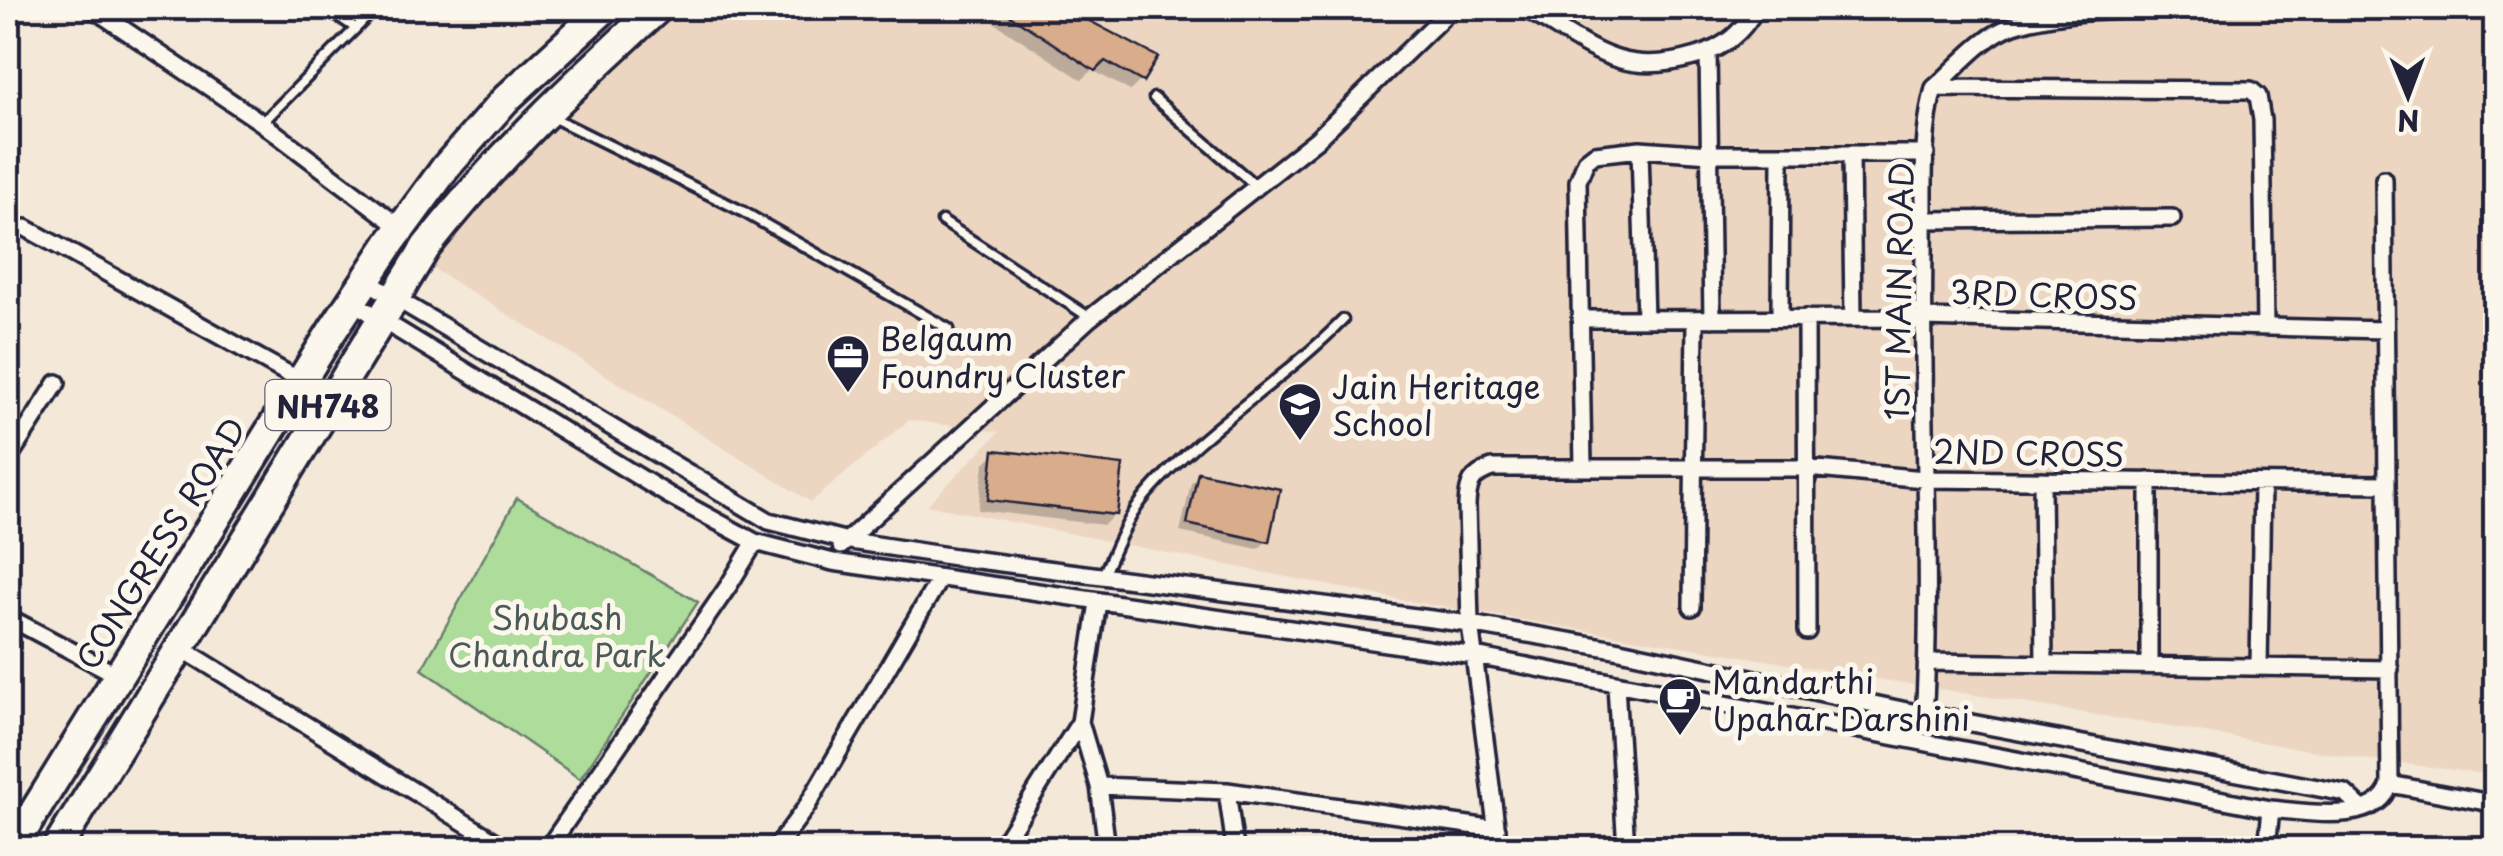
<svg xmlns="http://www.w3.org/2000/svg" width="2503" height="856" font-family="'Playpen Sans',sans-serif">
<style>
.built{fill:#ecd6c2}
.green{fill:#aedc9b;stroke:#687f6b;stroke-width:2.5}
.shadow{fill:#0003}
.building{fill:#d9ac8b;stroke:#22223b;stroke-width:2.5}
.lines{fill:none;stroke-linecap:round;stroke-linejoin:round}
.lane-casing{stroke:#22223b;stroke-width:15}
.street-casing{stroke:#22223b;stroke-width:22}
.highway-casing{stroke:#22223b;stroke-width:35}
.lane{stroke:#fbf7ec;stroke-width:8}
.street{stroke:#fbf7ec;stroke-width:15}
.highway{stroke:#fbf7ec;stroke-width:28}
.labels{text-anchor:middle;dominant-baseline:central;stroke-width:10;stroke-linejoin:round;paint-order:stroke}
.shield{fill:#fbf7ec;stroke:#636270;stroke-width:2.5}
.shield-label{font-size:30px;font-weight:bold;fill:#22223b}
.street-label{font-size:32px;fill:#22223b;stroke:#fbf7ec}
.poi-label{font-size:32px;fill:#22223b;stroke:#fbf7ec;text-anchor:start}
.park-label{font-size:32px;fill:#4c5a58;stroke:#fbf7ec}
</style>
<rect width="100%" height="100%" fill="#f4e8d9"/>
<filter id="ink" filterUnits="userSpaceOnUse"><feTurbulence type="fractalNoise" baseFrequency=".01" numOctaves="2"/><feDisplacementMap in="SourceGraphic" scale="20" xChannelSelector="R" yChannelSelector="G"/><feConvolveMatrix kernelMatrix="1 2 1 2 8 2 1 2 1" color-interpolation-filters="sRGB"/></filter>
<g filter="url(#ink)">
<path class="built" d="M 680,8 L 2495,8 L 2495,775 L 2357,758 L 1402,600 L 927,505 L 999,432 L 909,420 L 811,502 L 429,266 L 533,139 Z"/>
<path class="green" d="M 517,498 L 698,602 L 580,779 L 422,669 Z"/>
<path class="shadow" d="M 972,8 L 1092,8 L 1085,21 L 1141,80 L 1130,91 L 1092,70 L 1082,80 Z
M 995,453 L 1115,514 L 1104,525 L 978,510 L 984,464 Z
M 1199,474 L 1267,541 L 1258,549 L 1180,532 L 1191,483 Z"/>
<path class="building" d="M 999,8 L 1095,8 L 1088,20 L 1158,57 L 1143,82 L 1105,61 L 1095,71 Z
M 994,450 L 1123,465 L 1117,515 L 988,500 Z
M 1198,472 L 1280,489 L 1269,542 L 1187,524 Z"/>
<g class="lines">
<g class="lane-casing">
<path id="lane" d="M 326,8 L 354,27
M 1154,98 L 1257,187
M 552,117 L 740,210 L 949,329
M 262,123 L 376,8
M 942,221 L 1089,317
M 1103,575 C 1116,548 1127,517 1147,494 C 1204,428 1282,382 1343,320"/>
</g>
<g class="street-casing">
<path id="street" d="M 92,8 L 262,123 L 401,228
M 1524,8 C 1590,45 1618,80 1697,56 C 1725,47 1742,33 1756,8
M 1708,53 L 1712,319
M 1934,88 L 2251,90 L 2258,96 L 2262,120 L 2265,327
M 1640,149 L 1645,319
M 1851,154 L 1853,318
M 1924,220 L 2172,218
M 26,228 L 301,381
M 365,280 L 769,521 L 844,540 L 955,557 L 1470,624 L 1615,649 L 1902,710 L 2345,793 L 2361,808
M 351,301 L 670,496 L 755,542 L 833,562 L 1475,656 L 2271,809 C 2305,812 2378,826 2390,784 L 2384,179
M 1780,318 L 1781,154
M 1806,318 L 1807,631
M 1580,319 L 1923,318 L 2385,330
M 8,459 L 57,383
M 1583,466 L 1578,181 L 1586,161 L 1595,154 L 1640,149 L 1710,154 L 1926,154
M 2042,480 L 2044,664
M 2149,481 L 2149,665
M 841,546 L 1090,318 L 1317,139 L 1452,8
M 1098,602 L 1080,722 L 1099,786 L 1107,848
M 1692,607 L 1695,319
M 8,617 L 119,676
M 181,648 L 506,848
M 1926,662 L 2390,669
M 2259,667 L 2262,483
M 1616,685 L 1626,848
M 1924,721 C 1933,566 1921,410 1924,255 C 1925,201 1920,140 1934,88 C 1958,67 1984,35 2014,25 C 2057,10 2109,12 2154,8
M 2390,784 L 2496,804
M 1099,786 L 1227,791 L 1497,829
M 1227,791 L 1235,848
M 1626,844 L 1651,848
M 548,848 L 729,585 L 755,542
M 776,848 L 807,806 L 940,578
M 1000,848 L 1080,722
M 1499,848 L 1470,624 L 1467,505 C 1468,484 1471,475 1492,468 L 1807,468 L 1924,479 L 2386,484
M 2267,848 L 2271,809"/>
</g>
<g class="highway-casing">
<path id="highway" d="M 12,848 L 332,331 L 391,242 L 446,167 L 505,100 L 605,8
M 57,848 L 426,247 C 497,157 573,85 658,8"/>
</g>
<use href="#lane" class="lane"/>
<use href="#street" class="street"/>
<use href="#highway" class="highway"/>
</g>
</g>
<defs>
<g id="office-pin" transform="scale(2.25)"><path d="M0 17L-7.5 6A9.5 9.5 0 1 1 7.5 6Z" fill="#22223b" stroke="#fbf7ec"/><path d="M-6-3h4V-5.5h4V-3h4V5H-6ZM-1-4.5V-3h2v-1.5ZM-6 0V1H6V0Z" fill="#fff"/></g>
<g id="school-pin" transform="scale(2.25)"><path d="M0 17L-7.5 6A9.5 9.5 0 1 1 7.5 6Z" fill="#22223b" stroke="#fbf7ec"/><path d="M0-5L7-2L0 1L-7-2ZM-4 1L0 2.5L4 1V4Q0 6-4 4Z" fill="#fff"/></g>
<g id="cafe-pin" transform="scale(2.25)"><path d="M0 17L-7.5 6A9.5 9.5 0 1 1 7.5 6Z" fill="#22223b" stroke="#fbf7ec"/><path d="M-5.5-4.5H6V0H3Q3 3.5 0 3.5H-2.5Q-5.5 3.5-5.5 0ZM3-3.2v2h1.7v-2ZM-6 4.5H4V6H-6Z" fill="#fff"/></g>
</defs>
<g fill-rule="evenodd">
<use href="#office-pin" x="848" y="356"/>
<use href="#school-pin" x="1300" y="404"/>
<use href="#cafe-pin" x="1680" y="699"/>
</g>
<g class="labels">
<rect class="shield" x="265.5" y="380" width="125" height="50" rx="8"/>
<g class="shield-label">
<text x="328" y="405">NH748</text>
</g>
<g class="street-label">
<text transform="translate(1898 291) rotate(-89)">1ST MAIN ROAD</text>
<text transform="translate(2044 294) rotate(2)">3RD CROSS</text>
<text transform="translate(2029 452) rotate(1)">2ND CROSS</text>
<text transform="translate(160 543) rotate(-58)">CONGRESS ROAD</text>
</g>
<g class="poi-label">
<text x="880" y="338">Belgaum<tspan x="880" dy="37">Foundry Cluster</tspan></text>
<text x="1332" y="386">Jain Heritage<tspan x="1332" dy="37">School</tspan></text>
<text x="1712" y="681">Mandarthi<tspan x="1712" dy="37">Upahar Darshini</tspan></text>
</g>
<g class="park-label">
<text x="557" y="617">Shubash<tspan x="557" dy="37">Chandra Park</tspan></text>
</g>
</g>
<rect width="2503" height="856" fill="none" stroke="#fbf7ec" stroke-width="40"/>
<rect x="20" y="20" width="2463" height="816" fill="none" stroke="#22223b" stroke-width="4" filter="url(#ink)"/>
<g transform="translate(2408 95) rotate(179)" stroke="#fbf7ec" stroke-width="8" paint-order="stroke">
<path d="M0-8L18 38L0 25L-18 38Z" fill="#22223b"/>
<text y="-15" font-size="28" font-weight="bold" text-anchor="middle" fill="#22223b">N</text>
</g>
</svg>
